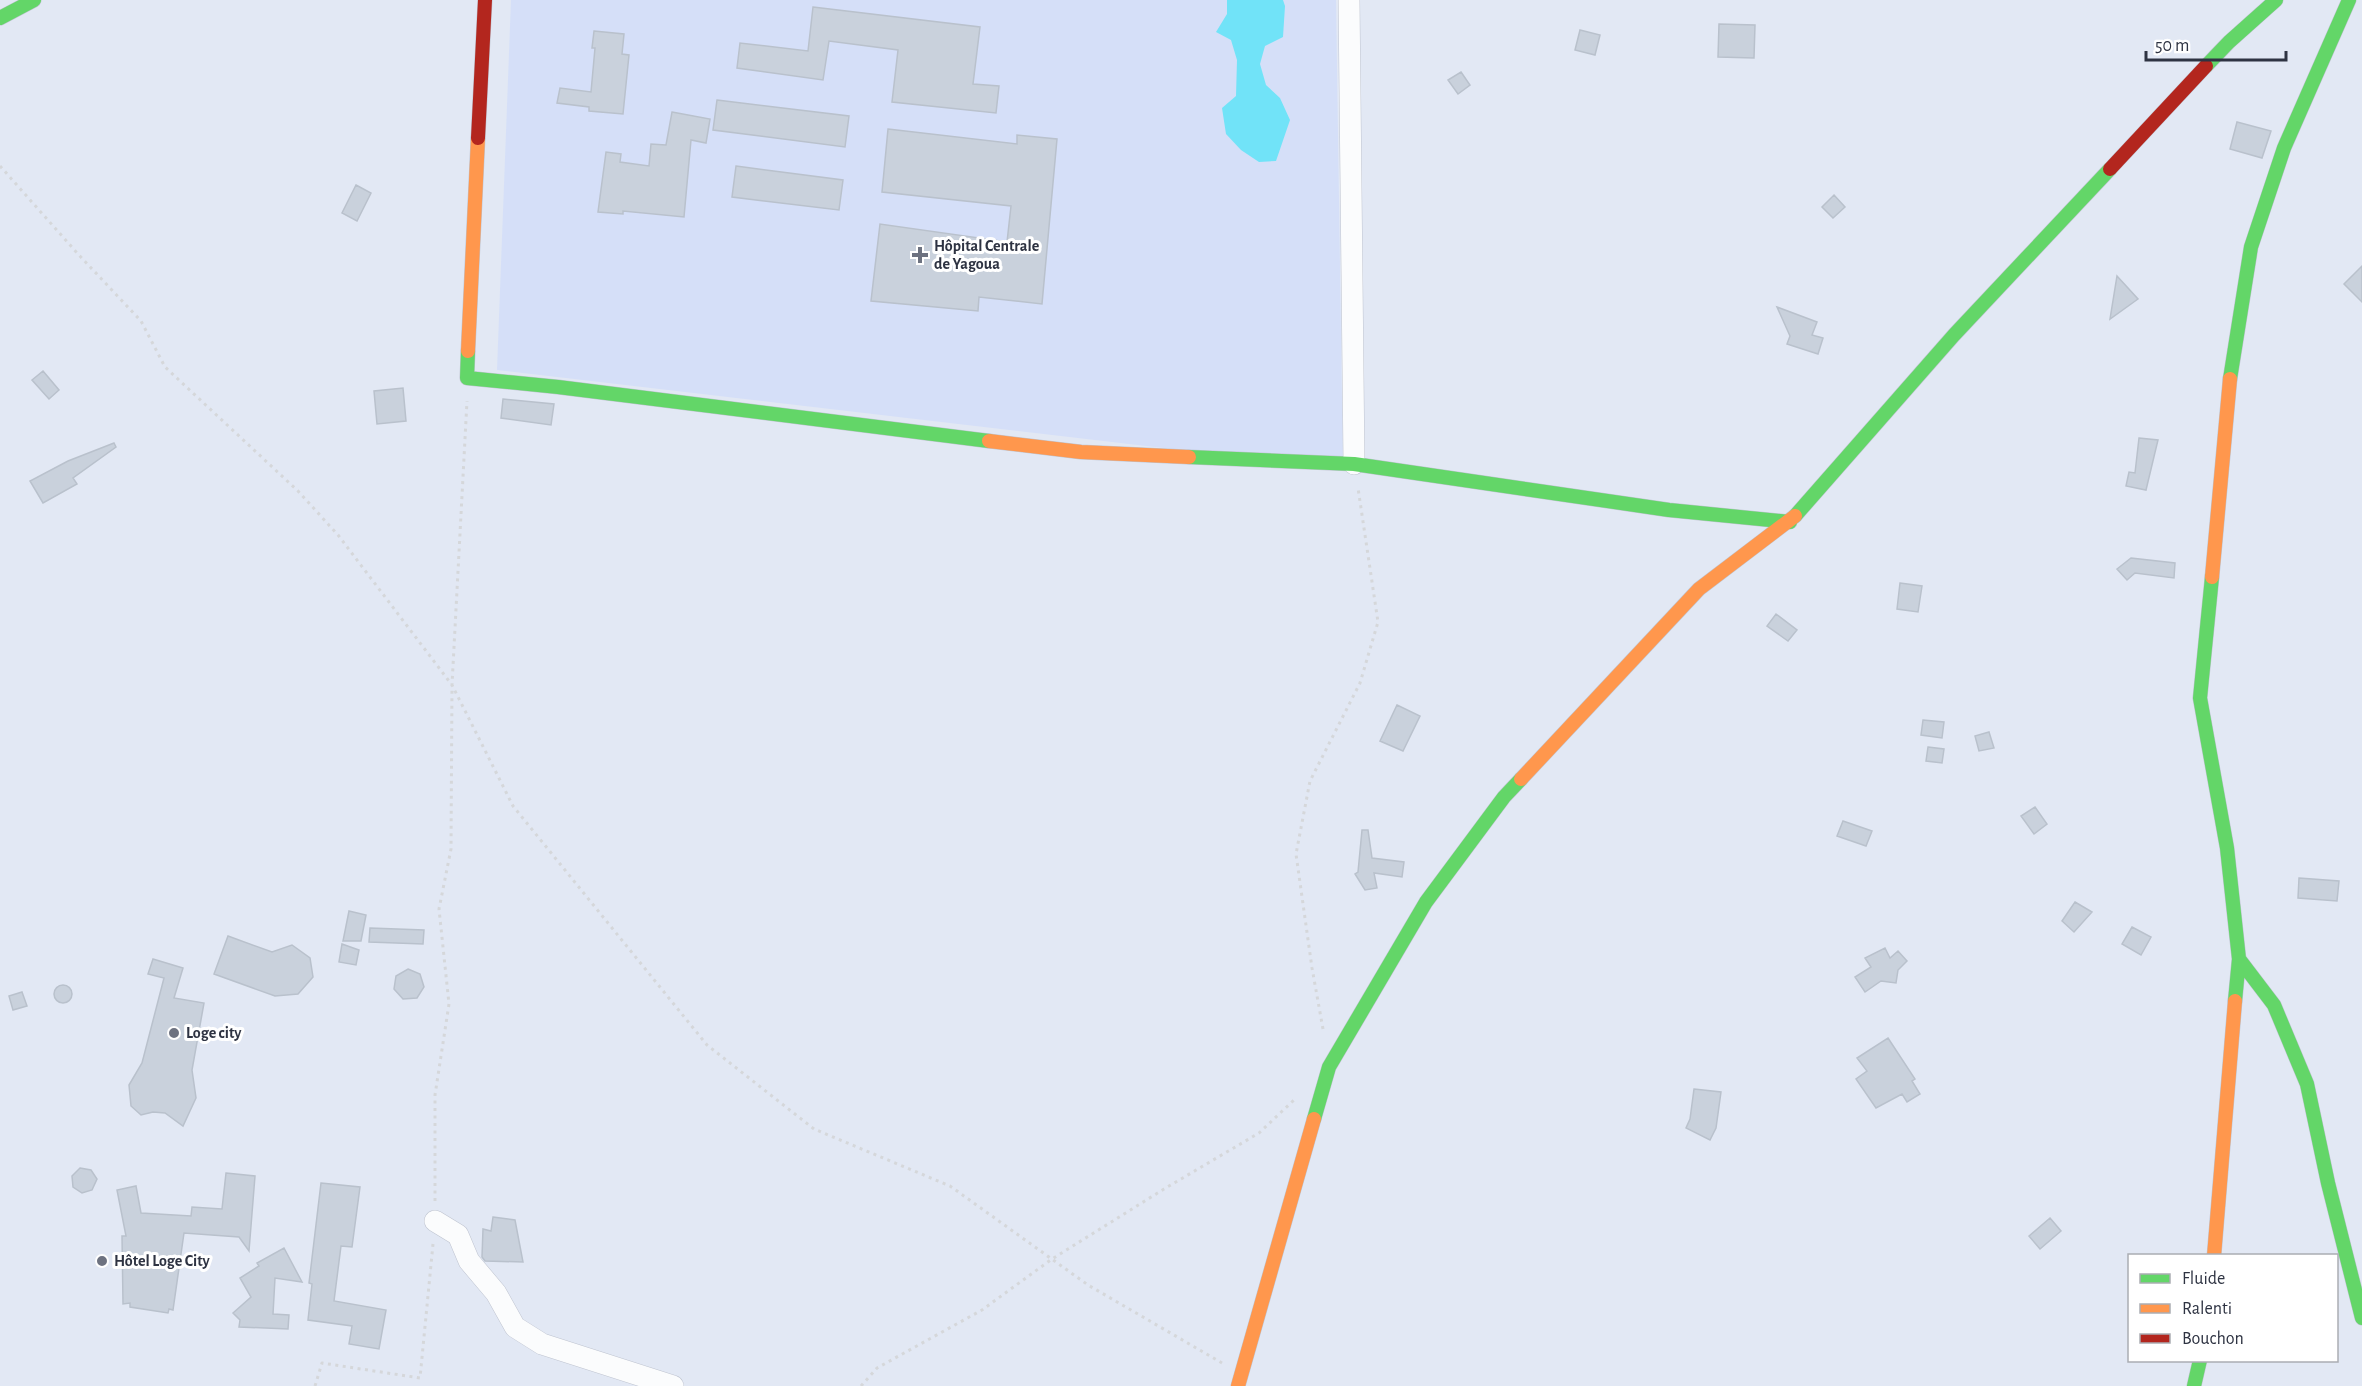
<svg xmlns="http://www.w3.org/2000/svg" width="2362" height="1386" font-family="'Alegreya Sans',sans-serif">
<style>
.built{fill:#d5dff8}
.water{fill:#71e3f8}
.building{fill:#c9d1dc;stroke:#b9c1cc;stroke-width:1.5}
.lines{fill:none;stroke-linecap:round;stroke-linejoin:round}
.street-casing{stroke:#bfc4d0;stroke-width:22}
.fast-casing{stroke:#bfc4d0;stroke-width:15}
.slow-casing{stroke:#bfc4d0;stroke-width:15}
.jam-casing{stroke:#bfc4d0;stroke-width:15}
.path{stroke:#d5d7da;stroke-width:3;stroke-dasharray:3 4.5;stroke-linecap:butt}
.street{stroke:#fbfcfd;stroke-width:21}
.fast{stroke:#63d668;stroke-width:14}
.slow{stroke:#ff974d;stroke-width:14}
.jam{stroke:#b3261e;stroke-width:14}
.poi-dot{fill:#6d7280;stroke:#fff;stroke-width:2}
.labels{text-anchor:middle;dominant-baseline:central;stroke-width:6;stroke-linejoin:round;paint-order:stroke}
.poi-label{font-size:16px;font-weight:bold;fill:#2e3342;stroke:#fff;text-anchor:start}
</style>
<rect width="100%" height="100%" fill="#e2e8f4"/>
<path class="built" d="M 511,0 L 1336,0 L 1343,469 L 497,370 Z"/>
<path class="water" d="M 1227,0 L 1283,0 L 1285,6 L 1283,37 L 1265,46 L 1260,64 L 1266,85 L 1280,98 L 1290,120 L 1276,161 L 1259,162 L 1241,150 L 1226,134 L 1222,108 L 1236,96 L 1237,60 L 1231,40 L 1216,32 L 1227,14 Z"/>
<path class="building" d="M 813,7 L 980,27 L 973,84 L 999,86 L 996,113 L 892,102 L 898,50 L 829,41 L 823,80 L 737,68 L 740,43 L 808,51 Z
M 1719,24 L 1755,25 L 1754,58 L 1718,57 Z
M 1580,30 L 1600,35 L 1595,55 L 1575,50 Z
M 594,31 L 624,34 L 622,54 L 629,55 L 623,114 L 589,111 L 589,107 L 557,103 L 560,88 L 591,92 L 595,48 L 592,48 Z
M 1461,72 L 1470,85 L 1458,94 L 1448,80 Z
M 717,100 L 849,116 L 845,147 L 713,130 Z
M 672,112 L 710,119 L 706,143 L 691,140 L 684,217 L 623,211 L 623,214 L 598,212 L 606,152 L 621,154 L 620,162 L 649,166 L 651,144 L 666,145 Z
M 2237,122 L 2271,131 L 2262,158 L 2230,149 Z
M 888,129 L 1017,144 L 1017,135 L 1057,139 L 1042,304 L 979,297 L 978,311 L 871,301 L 880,224 L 1007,242 L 1011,206 L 882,192 Z
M 736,166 L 843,180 L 839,210 L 732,197 Z
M 356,185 L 371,193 L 357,221 L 342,213 Z
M 1834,195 L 1845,207 L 1833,218 L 1822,207 Z
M 2362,266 L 2362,302 L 2344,284 Z
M 2117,276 L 2138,299 L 2110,319 Z
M 1777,307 L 1817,322 L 1812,335 L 1823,338 L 1818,354 L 1787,344 L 1790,336 Z
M 43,371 L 59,390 L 49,399 L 32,380 Z
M 403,388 L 406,421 L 377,424 L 374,391 Z
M 503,399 L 554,404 L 551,425 L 501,418 Z
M 2139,438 L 2158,440 L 2146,490 L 2126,486 L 2129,472 L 2135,473 Z
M 114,443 L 116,447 L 73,478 L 77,484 L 43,503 L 30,481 L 68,461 Z
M 2131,558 L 2175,563 L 2174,578 L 2135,573 L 2127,580 L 2117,569 Z
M 1900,583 L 1922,586 L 1918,612 L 1897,609 Z
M 1776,614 L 1797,630 L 1788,641 L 1767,626 Z
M 1397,705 L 1420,716 L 1403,751 L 1380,741 Z
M 1923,720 L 1944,722 L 1942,738 L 1921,735 Z
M 1989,732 L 1994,748 L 1979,751 L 1975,736 Z
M 1928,747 L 1944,749 L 1942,763 L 1926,761 Z
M 2035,807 L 2047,824 L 2034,834 L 2021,816 Z
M 1843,821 L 1872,831 L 1866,846 L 1837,836 Z
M 1362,830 L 1368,830 L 1372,858 L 1404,862 L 1402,877 L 1374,873 L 1377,888 L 1365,890 L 1355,874 L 1358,872 Z
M 2299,878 L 2339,881 L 2337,901 L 2298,898 Z
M 2075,902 L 2092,912 L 2074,932 L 2062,921 Z
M 349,911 L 366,915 L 361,941 L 343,941 Z
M 2132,927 L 2151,937 L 2141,955 L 2122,944 Z
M 370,928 L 424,930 L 423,944 L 369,942 Z
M 228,936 L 272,952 L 292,945 L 310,958 L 313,977 L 298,994 L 275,996 L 214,974 Z
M 342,944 L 359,950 L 356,965 L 339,962 Z
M 1885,948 L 1890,958 L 1898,951 L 1907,961 L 1898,970 L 1896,983 L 1881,981 L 1865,992 L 1855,977 L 1871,967 L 1865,958 Z
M 153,959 L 183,968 L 174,998 L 204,1003 L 192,1070 L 196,1098 L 183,1126 L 165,1113 L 153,1112 L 141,1115 L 131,1106 L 129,1085 L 142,1063 L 164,978 L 148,974 Z
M 408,969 L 420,974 L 424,987 L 417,998 L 403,999 L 394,989 L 396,976 Z
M54 994a9 9 0 1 1 18 0a9 9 0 1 1-18 0Z
M 22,992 L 27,1006 L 13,1010 L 9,996 Z
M 1888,1038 L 1915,1079 L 1912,1081 L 1920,1094 L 1907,1102 L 1902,1094 L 1876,1108 L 1856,1079 L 1867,1071 L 1857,1058 Z
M 1694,1089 L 1721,1092 L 1716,1128 L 1710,1140 L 1686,1128 L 1690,1119 Z
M 80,1168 L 91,1170 L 97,1179 L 92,1190 L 82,1193 L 73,1187 L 72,1176 Z
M 226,1173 L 255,1176 L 249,1251 L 239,1237 L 184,1233 L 173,1310 L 169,1309 L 168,1313 L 130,1307 L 130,1303 L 123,1304 L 122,1236 L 126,1236 L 117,1190 L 136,1186 L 141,1213 L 191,1216 L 192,1207 L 222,1209 Z
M 321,1183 L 360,1187 L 352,1247 L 341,1246 L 334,1301 L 386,1310 L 379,1349 L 349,1344 L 352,1326 L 308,1320 L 312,1284 L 309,1283 Z
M 493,1217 L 515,1220 L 523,1262 L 485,1261 L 482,1257 L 483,1229 L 491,1231 Z
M 2050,1218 L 2061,1231 L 2040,1249 L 2029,1236 Z
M 284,1248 L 302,1282 L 275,1278 L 273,1314 L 289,1315 L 288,1329 L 239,1327 L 240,1320 L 233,1313 L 251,1297 L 240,1278 L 259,1266 L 257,1263 Z"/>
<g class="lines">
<g class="street-casing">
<path id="street" d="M 1349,0 L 1354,464
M 435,1221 L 458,1235 L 469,1261 L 496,1293 L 515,1327 L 542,1344 L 673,1386"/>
</g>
<g class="fast-casing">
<path id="fast" d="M 0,18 L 34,0
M 2206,66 L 2229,42 L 2276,0
M 468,351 L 467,378 L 558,387 L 989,441
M 2230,379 L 2251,247 L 2284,148 L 2349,0
M 1189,457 L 1354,464 L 1669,510 L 1790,522
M 1795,516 L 1954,335 L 2110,169
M 2212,577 L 2200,698 L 2227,848 L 2239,959 L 2235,1001
M 2239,959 L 2274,1005 L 2307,1084 L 2328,1183 L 2362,1318
M 1314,1119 L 1329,1067 L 1426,902 L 1504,797 L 1521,779
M 2194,1386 L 2200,1360"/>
</g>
<g class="slow-casing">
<path id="slow" d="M 468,351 L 478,138
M 989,441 L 1081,452 L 1189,457
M 2212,577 L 2230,379
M 1521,779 L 1699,589 L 1795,516
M 2214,1256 L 2235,1001
M 1238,1386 L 1314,1119"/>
</g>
<g class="jam-casing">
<path id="jam" d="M 478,138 L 485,0
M 2110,169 L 2206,66"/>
</g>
<path class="path" d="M 0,166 L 78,254 L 141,321 L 165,367 L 298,491 L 338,535 L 452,685 L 513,806 L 707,1045 L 814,1129 L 950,1186 L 1088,1285 L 1222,1363
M 1323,1029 L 1312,968 L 1296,854 L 1310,781 L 1360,683 L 1378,622 L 1358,488
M 435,1201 L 435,1095 L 449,1004 L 439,909 L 451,849 L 452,685 L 467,401
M 315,1386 L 322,1363 L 420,1378 L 433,1244
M 861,1386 L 877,1368 L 982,1310 L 1052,1259 L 1164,1189 L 1259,1133 L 1294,1100"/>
<use href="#street" class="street"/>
<use href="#fast" class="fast"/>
<use href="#slow" class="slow"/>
<use href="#jam" class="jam"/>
</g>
<g class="poi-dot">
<path d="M917 246h6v6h6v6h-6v6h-6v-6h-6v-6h6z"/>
<circle cx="174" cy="1033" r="6"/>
<circle cx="102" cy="1261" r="6"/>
</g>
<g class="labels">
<g class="poi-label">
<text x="934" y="246">Hôpital Centrale<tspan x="934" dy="18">de Yagoua</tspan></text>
<text x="186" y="1033">Loge city</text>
<text x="114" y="1261">Hôtel Loge City</text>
</g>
</g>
<rect x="2128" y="1254" width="210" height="108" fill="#ffffff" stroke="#abadb3" stroke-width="1.5"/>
<rect x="2140" y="1274" width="30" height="9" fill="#63d668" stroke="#abadb3" stroke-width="1.5"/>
<text x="2182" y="1284" font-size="18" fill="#2e3342">Fluide</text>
<rect x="2140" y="1304" width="30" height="9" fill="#ff974d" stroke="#abadb3" stroke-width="1.5"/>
<text x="2182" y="1314" font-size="18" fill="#2e3342">Ralenti</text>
<rect x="2140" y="1334" width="30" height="9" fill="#b3261e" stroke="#abadb3" stroke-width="1.5"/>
<text x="2182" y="1344" font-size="18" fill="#2e3342">Bouchon</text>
<path d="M2146 51v9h140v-9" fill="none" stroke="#2e3342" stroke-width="3"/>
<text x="2155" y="51" font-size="18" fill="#2e3342" stroke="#ffffff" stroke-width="4.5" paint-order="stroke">50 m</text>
</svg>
